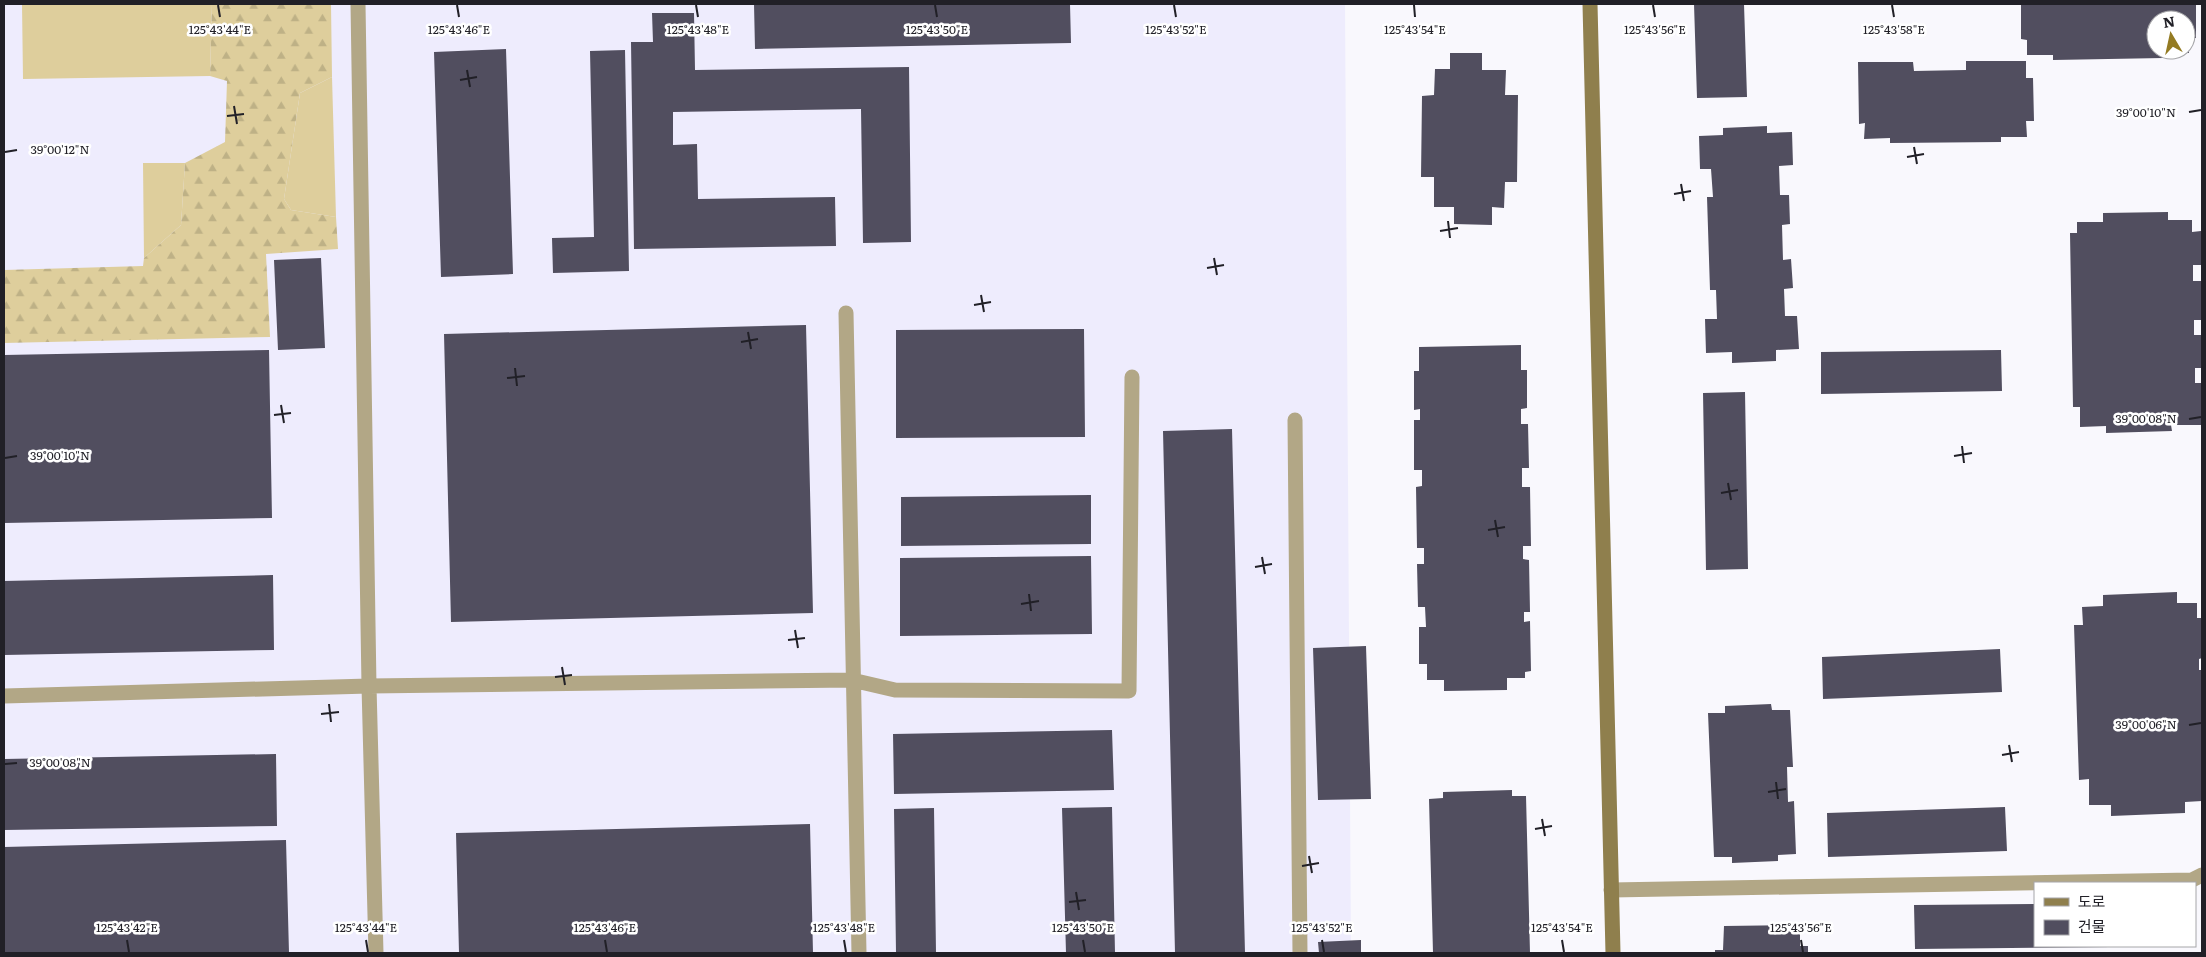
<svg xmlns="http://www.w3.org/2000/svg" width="2206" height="957" font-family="Literata,'Noto Sans KR',serif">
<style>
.built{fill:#eeecfd}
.grass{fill:#dece9c}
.forest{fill:url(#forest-firs)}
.building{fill:#514e5f;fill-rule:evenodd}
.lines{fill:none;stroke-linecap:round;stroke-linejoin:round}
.lane{stroke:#b2a786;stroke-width:15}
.street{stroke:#b2a786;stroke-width:15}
.secondary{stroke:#8f7f4d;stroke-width:15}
.ticks{fill:none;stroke:#212027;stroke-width:2}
.ticks-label{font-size:12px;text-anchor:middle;fill:#212027;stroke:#fff;stroke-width:5;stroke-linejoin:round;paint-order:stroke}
</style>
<defs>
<pattern id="forest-firs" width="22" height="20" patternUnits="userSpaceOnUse" patternTransform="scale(1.25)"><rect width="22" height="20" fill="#dece9c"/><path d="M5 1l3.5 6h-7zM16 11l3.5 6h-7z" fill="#beb186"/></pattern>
</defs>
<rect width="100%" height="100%" fill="#f9f8fd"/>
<path class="built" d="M 4,4 L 1345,4 L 1351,953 L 4,953 Z"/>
<path class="grass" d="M 22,4 L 212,4 L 210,76 L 23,79 Z
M 332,77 L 336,217 L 291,210 L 284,199 L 300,93 Z
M 143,163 L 185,163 L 181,225 L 144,258 Z"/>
<path class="forest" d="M 212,4 L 331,4 L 332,77 L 300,93 L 284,199 L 291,210 L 336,217 L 338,249 L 266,254 L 270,337 L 4,343 L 4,270 L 143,266 L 144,258 L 181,225 L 185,163 L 225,142 L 227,81 L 210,76 Z"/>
<path class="building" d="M 754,4 L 1070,4 L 1071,43 L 755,49 Z
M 1694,4 L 1744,4 L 1747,97 L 1697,98 Z
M 2021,4 L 2196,4 L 2196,38 L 2189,38 L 2189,53 L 2163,53 L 2163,58 L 2053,60 L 2053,55 L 2027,55 L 2027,40 L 2021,39 ZM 2156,20 L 2186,20 L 2186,50 L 2156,50 Z
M 652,13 L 694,13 L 695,70 L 909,67 L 911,242 L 863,243 L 861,109 L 673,112 L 673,145 L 697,144 L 698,199 L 835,197 L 836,246 L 634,249 L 631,42 L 653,42 Z
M 506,49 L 513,274 L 441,277 L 434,52 Z
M 625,50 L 629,271 L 553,273 L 552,238 L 594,237 L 590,51 Z
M 1450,53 L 1482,53 L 1482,70 L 1506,70 L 1505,95 L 1518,95 L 1517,182 L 1505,182 L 1504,208 L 1492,207 L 1492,225 L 1454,224 L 1454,207 L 1434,207 L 1434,177 L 1421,177 L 1422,96 L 1434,95 L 1435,69 L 1450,69 Z
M 1966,61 L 2026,61 L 2026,78 L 2033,78 L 2034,121 L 2026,121 L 2027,137 L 2001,137 L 2001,142 L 1890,143 L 1890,138 L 1864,139 L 1865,123 L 1859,124 L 1858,62 L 1913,62 L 1914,71 L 1966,70 Z
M 1767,126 L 1767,133 L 1792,132 L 1793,165 L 1779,166 L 1780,195 L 1789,195 L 1790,224 L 1782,225 L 1783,260 L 1791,259 L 1793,288 L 1784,289 L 1785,316 L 1797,316 L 1799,349 L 1776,350 L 1776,361 L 1732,363 L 1732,352 L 1706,353 L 1705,319 L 1717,319 L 1716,290 L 1710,290 L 1707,197 L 1713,197 L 1711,169 L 1700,169 L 1699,136 L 1723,135 L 1723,128 Z
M 2168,212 L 2168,220 L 2192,220 L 2192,232 L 2201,231 L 2202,265 L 2193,265 L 2193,281 L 2202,281 L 2202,320 L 2194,320 L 2194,335 L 2202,335 L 2202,368 L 2195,368 L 2195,383 L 2202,383 L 2202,425 L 2171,425 L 2172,431 L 2106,433 L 2106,426 L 2080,427 L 2080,407 L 2073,407 L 2070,233 L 2077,233 L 2077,222 L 2103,222 L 2103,213 Z
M 321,258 L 325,348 L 278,350 L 274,260 Z
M 806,325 L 813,613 L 451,622 L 444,334 Z
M 1084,329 L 1085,437 L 896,438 L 896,330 Z
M 1521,345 L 1521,370 L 1527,370 L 1527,408 L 1521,409 L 1521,424 L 1528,424 L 1529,468 L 1522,468 L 1522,487 L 1530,487 L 1531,546 L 1523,546 L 1523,559 L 1529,560 L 1530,612 L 1524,612 L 1524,622 L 1530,621 L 1531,671 L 1525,672 L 1525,678 L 1507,678 L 1507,690 L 1444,691 L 1444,680 L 1427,680 L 1427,664 L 1419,664 L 1419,627 L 1426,627 L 1425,607 L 1418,607 L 1417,564 L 1424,564 L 1424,548 L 1417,548 L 1416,487 L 1422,486 L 1422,470 L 1414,470 L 1414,420 L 1420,420 L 1420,409 L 1414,410 L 1414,371 L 1419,371 L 1419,347 Z
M 269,350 L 272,518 L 4,523 L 4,355 Z
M 2001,350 L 2002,391 L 1821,394 L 1821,352 Z
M 1745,392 L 1748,569 L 1706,570 L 1703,393 Z
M 1232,429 L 1245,953 L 1175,953 L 1163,431 Z
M 1091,495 L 1091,544 L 901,546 L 901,497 Z
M 1091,556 L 1092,634 L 900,636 L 900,558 Z
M 273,575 L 274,650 L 4,655 L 4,581 Z
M 2177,592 L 2177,603 L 2197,603 L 2197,618 L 2202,618 L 2202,658 L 2199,659 L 2199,670 L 2202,670 L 2202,801 L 2185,802 L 2185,813 L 2111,816 L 2111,805 L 2089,805 L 2089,779 L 2079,780 L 2074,625 L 2083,625 L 2082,607 L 2103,606 L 2103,595 Z
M 1366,646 L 1371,799 L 1318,800 L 1313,648 Z
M 2000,649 L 2002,692 L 1823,699 L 1822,657 Z
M 1771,704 L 1772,710 L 1790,710 L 1793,767 L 1787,767 L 1788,802 L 1794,801 L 1796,854 L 1778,855 L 1778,861 L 1732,863 L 1732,857 L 1714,857 L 1708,713 L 1725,713 L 1725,706 Z
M 1112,730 L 1114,790 L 894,794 L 893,734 Z
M 276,754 L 277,826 L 4,830 L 4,759 Z
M 1512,790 L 1512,796 L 1526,796 L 1530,953 L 1433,953 L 1429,799 L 1443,798 L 1443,792 Z
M 1112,807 L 1115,953 L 1066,953 L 1062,808 Z
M 2005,807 L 2007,851 L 1828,857 L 1827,813 Z
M 934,808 L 936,953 L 896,953 L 894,809 Z
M 810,824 L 813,953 L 459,953 L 456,833 Z
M 286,840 L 289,953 L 4,953 L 4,847 Z
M 2035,904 L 2035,946 L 2109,946 L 2110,947 L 1915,949 L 1914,905 Z
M 1800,925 L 1800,946 L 1808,946 L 1808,953 L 1715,953 L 1715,950 L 1723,950 L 1724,926 Z
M 1361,940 L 1361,953 L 1319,953 L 1318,942 Z"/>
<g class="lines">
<path class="lane" d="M 358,4 L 369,686 L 376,953
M 846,313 L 859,953
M 1295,420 L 1300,953
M 4,696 L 369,686 L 852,680 L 895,690 L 1129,691 L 1132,377"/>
<path class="street" d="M 1611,890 L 2192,880 L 2202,875"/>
<path class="secondary" d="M 1590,4 L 1613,953"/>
</g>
<path class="ticks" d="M 218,5 L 220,17M 457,5 L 459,17M 696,5 L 698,17M 935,5 L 937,17M 1174,5 L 1176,17M 1414,5 L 1415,17M 1653,5 L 1655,17M 1892,5 L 1894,17M 467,70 L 470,87M 460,80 L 477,77M 234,106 L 237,124M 2189,112 L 2201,110M 227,116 L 244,114M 1914,147 L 1917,164M 5,152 L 17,150M 1907,157 L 1924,154M 1681,184 L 1684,201M 1674,194 L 1691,191M 1448,221 L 1450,238M 1440,231 L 1458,228M 1214,258 L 1217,275M 1207,268 L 1224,265M 981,295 L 984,312M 974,305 L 991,302M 748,332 L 751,349M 741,342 L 758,339M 515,368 L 517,386M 507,378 L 525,376M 281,405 L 284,423M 274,415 L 291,413M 2189,419 L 2201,417M 1962,446 L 1964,463M 1954,456 L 1972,453M 5,458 L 17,456M 1728,483 L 1731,500M 1721,493 L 1738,490M 1495,520 L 1498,537M 1488,530 L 1505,527M 1262,557 L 1265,574M 1255,567 L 1272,564M 1029,594 L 1031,611M 1021,604 L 1039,601M 795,630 L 798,648M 788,640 L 805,638M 562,667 L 565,685M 555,677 L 572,675M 329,704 L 331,722M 321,714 L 339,712M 2189,725 L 2201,723M 2009,745 L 2012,762M 2002,755 L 2019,752M 5,764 L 17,763M 1776,782 L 1778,799M 1768,792 L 1786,789M 1542,819 L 1545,836M 1535,829 L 1552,826M 1309,856 L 1312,873M 1302,866 L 1319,863M 1076,892 L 1079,910M 1069,902 L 1086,900M 127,940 L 129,952M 366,940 L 368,952M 605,940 L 607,952M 844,940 L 846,952M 1083,940 L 1085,952M 1322,940 L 1324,952M 1562,940 L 1564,952M 1801,940 L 1803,952"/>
<g class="ticks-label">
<text x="220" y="34">125°43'44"E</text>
<text x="459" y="34">125°43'46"E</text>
<text x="698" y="34">125°43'48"E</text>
<text x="1415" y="34">125°43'54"E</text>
<text x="1894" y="34">125°43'58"E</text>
<text x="937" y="34">125°43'50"E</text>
<text x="1176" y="34">125°43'52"E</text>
<text x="1655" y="34">125°43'56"E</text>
<text x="2146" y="117">39°00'10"N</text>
<text x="60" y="154">39°00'12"N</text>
<text x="2146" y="423">39°00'08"N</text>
<text x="60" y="460">39°00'10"N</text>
<text x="2146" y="729">39°00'06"N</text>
<text x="60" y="767">39°00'08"N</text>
<text x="127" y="932">125°43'42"E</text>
<text x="366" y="932">125°43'44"E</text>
<text x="605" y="932">125°43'46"E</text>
<text x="844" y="932">125°43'48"E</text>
<text x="1083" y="932">125°43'50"E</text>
<text x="1322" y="932">125°43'52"E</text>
<text x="1562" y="932">125°43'54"E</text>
<text x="1801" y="932">125°43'56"E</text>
</g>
<rect width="2206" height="957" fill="none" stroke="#212027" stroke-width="10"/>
<rect x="2034" y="882" width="162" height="65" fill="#ffffff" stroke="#a6a6a9"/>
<rect x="2044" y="898" width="25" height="8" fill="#8f7f4d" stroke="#a6a6a9"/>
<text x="2078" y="907" font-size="15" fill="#212027">도로</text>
<rect x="2044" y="920" width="25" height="15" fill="#514e5f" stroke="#a6a6a9"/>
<text x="2078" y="932" font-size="15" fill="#212027">건물</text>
<g transform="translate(2171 35) rotate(351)"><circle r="24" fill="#ffffff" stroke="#a6a6a9"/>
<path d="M0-4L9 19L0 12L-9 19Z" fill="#947b22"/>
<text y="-8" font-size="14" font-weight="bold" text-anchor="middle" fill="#212027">N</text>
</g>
</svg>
